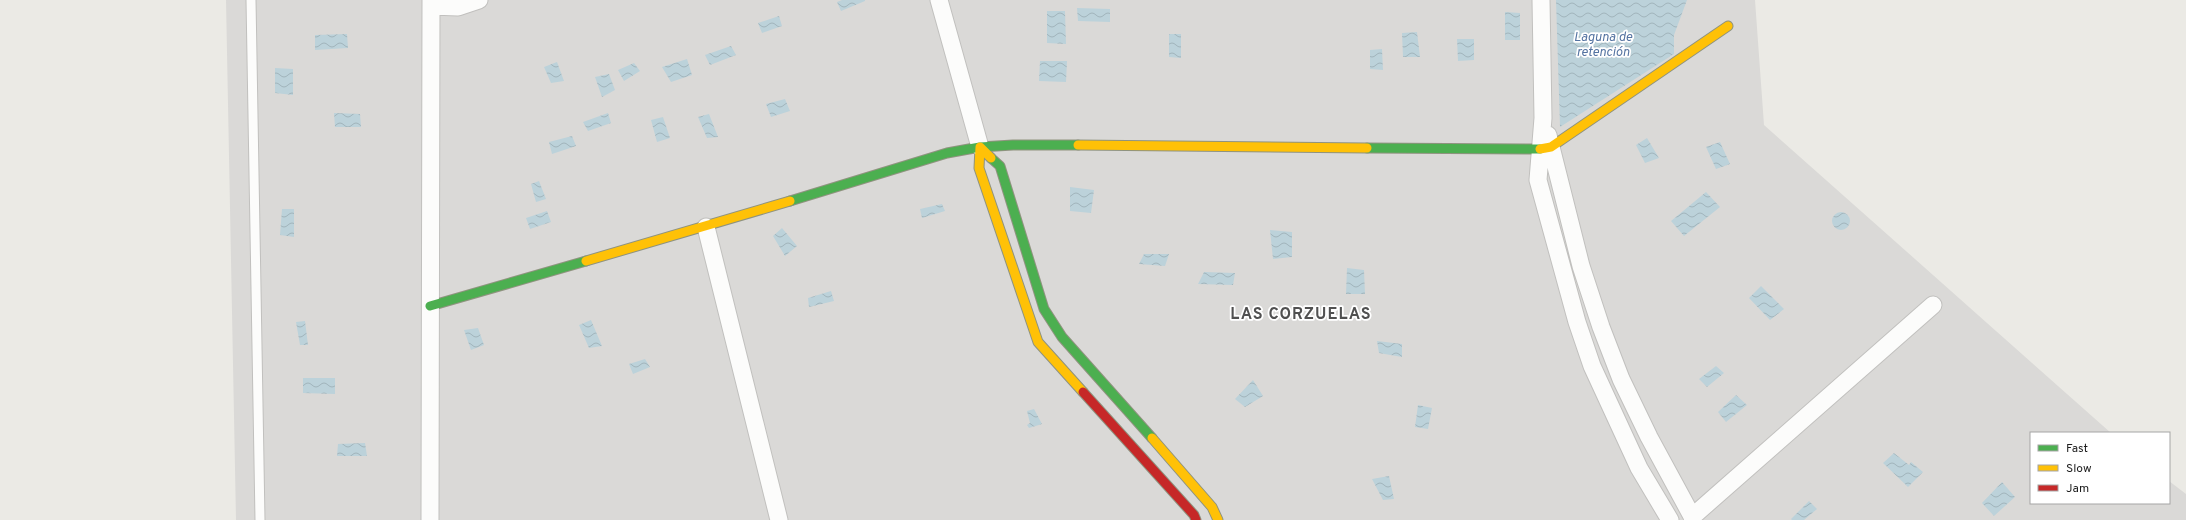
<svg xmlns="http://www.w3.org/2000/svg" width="2186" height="520" font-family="Overpass,sans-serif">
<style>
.residential{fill:#dad9d7}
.water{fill:url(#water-waves)}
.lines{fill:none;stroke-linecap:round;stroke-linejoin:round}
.lane-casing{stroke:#c1c0be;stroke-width:11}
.street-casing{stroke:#c1c0be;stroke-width:19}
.fast-casing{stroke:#8f937f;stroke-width:11}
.slow-casing{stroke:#8f937f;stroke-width:11}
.jam-casing{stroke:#8f937f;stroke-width:11}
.lane{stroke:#fcfcfb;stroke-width:9}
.street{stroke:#fcfcfb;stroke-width:17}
.fast{stroke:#4caf50;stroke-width:9}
.slow{stroke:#ffc107;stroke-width:9}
.jam{stroke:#c62828;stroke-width:9}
.labels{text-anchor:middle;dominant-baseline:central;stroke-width:3.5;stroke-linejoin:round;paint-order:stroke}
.water-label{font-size:13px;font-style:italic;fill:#5473a1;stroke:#fff}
.district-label{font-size:16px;font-weight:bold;letter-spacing:1px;fill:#505050;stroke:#fff}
</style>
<defs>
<pattern id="water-waves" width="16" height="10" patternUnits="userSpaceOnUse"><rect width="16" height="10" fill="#bcd2da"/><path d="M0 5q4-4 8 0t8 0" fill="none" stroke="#a1b4bb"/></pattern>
</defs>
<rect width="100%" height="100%" fill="#ebeae5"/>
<path class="residential" d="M 226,0 L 1755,0 L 1764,125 L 2111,433 L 2031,433 L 2031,503 L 2169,503 L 2169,481 L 2186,494 L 2186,520 L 236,520 Z"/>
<path class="water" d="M 842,0 L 865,0 L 865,1 L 841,11 L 837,2 Z
M 1556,0 L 1687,0 L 1674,35 L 1674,54 L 1560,127 Z
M 1077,8 L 1110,9 L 1110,22 L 1078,21 Z
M 1047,11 L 1065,11 L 1066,44 L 1047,43 Z
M 1505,12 L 1520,13 L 1520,40 L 1505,40 Z
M 779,16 L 782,26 L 762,33 L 758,23 Z
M 1417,32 L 1420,57 L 1403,57 L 1402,33 Z
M 347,34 L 348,48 L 315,50 L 315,35 Z
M 1169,34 L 1181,34 L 1181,58 L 1169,57 Z
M 1457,39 L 1474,39 L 1474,60 L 1458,61 Z
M 731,46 L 736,55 L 710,65 L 705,55 Z
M 1382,49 L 1383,70 L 1370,69 L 1370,50 Z
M 687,59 L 692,75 L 671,82 L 662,67 Z
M 1040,61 L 1067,61 L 1066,82 L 1039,81 Z
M 557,62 L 564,81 L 551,83 L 544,67 Z
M 634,63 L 640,71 L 624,81 L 618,70 Z
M 275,68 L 293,69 L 293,95 L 275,93 Z
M 609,74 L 615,90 L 602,97 L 595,77 Z
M 785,99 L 790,111 L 771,117 L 766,104 Z
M 334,113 L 360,114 L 361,127 L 335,127 Z
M 608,113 L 611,123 L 588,131 L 583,122 Z
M 709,114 L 718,137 L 707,138 L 698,117 Z
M 663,117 L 670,138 L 657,142 L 651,120 Z
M 572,136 L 576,146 L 552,154 L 549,142 Z
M 1647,138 L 1659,158 L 1645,163 L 1636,145 Z
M 1720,142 L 1730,164 L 1716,169 L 1706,147 Z
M 539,181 L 546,199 L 536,202 L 531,184 Z
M 1070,187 L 1094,190 L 1091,213 L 1070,211 Z
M 1706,192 L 1720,207 L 1684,236 L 1671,221 Z
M 942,204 L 945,211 L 922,218 L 920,209 Z
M 282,209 L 294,209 L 294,237 L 280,235 Z
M 547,211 L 551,222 L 530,229 L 526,218 Z
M1832 221a9 9 0 1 1 18 0a9 9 0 1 1-18 0Z
M 782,228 L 797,246 L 785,256 L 773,236 Z
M 1270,230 L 1292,232 L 1292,257 L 1273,259 Z
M 1144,254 L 1169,254 L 1165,266 L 1139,264 Z
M 1347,268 L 1364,270 L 1365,294 L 1346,294 Z
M 1204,272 L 1235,273 L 1233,285 L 1198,284 Z
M 1761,286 L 1784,309 L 1770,320 L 1749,298 Z
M 831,291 L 834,301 L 809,307 L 808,298 Z
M 591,320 L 602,346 L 589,348 L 579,325 Z
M 305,321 L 308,345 L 300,345 L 296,322 Z
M 478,328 L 484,345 L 471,350 L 464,330 Z
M 1377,341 L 1402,344 L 1402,357 L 1379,353 Z
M 645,359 L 650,367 L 633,374 L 629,364 Z
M 1716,366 L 1724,373 L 1707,387 L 1699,379 Z
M 303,378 L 335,378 L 335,394 L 303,393 Z
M 1253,380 L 1263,396 L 1245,407 L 1235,399 Z
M 1736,395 L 1747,405 L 1726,422 L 1718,412 Z
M 1418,405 L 1432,408 L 1428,429 L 1415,427 Z
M 1034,409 L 1042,424 L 1029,428 L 1027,425 L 1030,423 L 1027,411 Z
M 365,443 L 367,456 L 337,456 L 338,444 Z
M 1894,453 L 1909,465 L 1911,462 L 1923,472 L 1908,487 L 1883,463 Z
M 1389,476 L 1394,499 L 1383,500 L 1372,479 Z
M 2002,482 L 2015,497 L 1994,516 L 1982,503 Z
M 1809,501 L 1817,509 L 1804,520 L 1792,520 L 1791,519 Z"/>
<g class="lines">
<g class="lane-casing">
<path id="lane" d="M 251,0 L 260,520"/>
</g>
<g class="street-casing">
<path id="street" d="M 939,0 L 980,147
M 1541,0 L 1543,118 L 1538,180 L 1577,322 L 1592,366 L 1639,468 L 1670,520
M 431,6 L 458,7 L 479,0
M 1548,135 L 1581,266 L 1601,327 L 1621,379 L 1649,437 L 1694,520
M 706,227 L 779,520
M 1692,517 L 1933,305
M 430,520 L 431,0"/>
</g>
<g class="fast-casing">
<path id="fast" d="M 1367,148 L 1540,149
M 991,158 L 1000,166 L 1044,309 L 1062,337 L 1152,438
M 790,201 L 947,153 L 980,147 L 1013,145 L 1078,145
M 430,306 L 586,261"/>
</g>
<g class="slow-casing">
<path id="slow" d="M 1078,145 L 1367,148
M 1540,149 L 1551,147 L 1728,26
M 991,158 L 980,147 L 979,168 L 1038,342 L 1083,392
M 586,261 L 790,201
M 1152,438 L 1212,507 L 1218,520"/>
</g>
<g class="jam-casing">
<path id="jam" d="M 1083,392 L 1194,515 L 1196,520"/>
</g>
<use href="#lane" class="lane"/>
<use href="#street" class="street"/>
<use href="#fast" class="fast"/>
<use href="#slow" class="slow"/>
<use href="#jam" class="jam"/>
</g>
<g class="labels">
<g class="water-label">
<text x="1603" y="38">Laguna de<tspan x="1603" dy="15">retención</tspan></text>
</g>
<g class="district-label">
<text x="1301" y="315">LAS CORZUELAS</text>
</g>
</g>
<rect x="2030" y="432" width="140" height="72" fill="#ffffff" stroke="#a5a5a5"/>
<rect x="2038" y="445" width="20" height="6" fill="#4caf50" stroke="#a5a5a5"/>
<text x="2066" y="452" font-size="12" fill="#1d1d1d">Fast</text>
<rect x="2038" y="465" width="20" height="6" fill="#ffc107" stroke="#a5a5a5"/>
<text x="2066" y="472" font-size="12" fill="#1d1d1d">Slow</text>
<rect x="2038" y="485" width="20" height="6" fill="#c62828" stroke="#a5a5a5"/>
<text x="2066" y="492" font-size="12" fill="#1d1d1d">Jam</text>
</svg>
